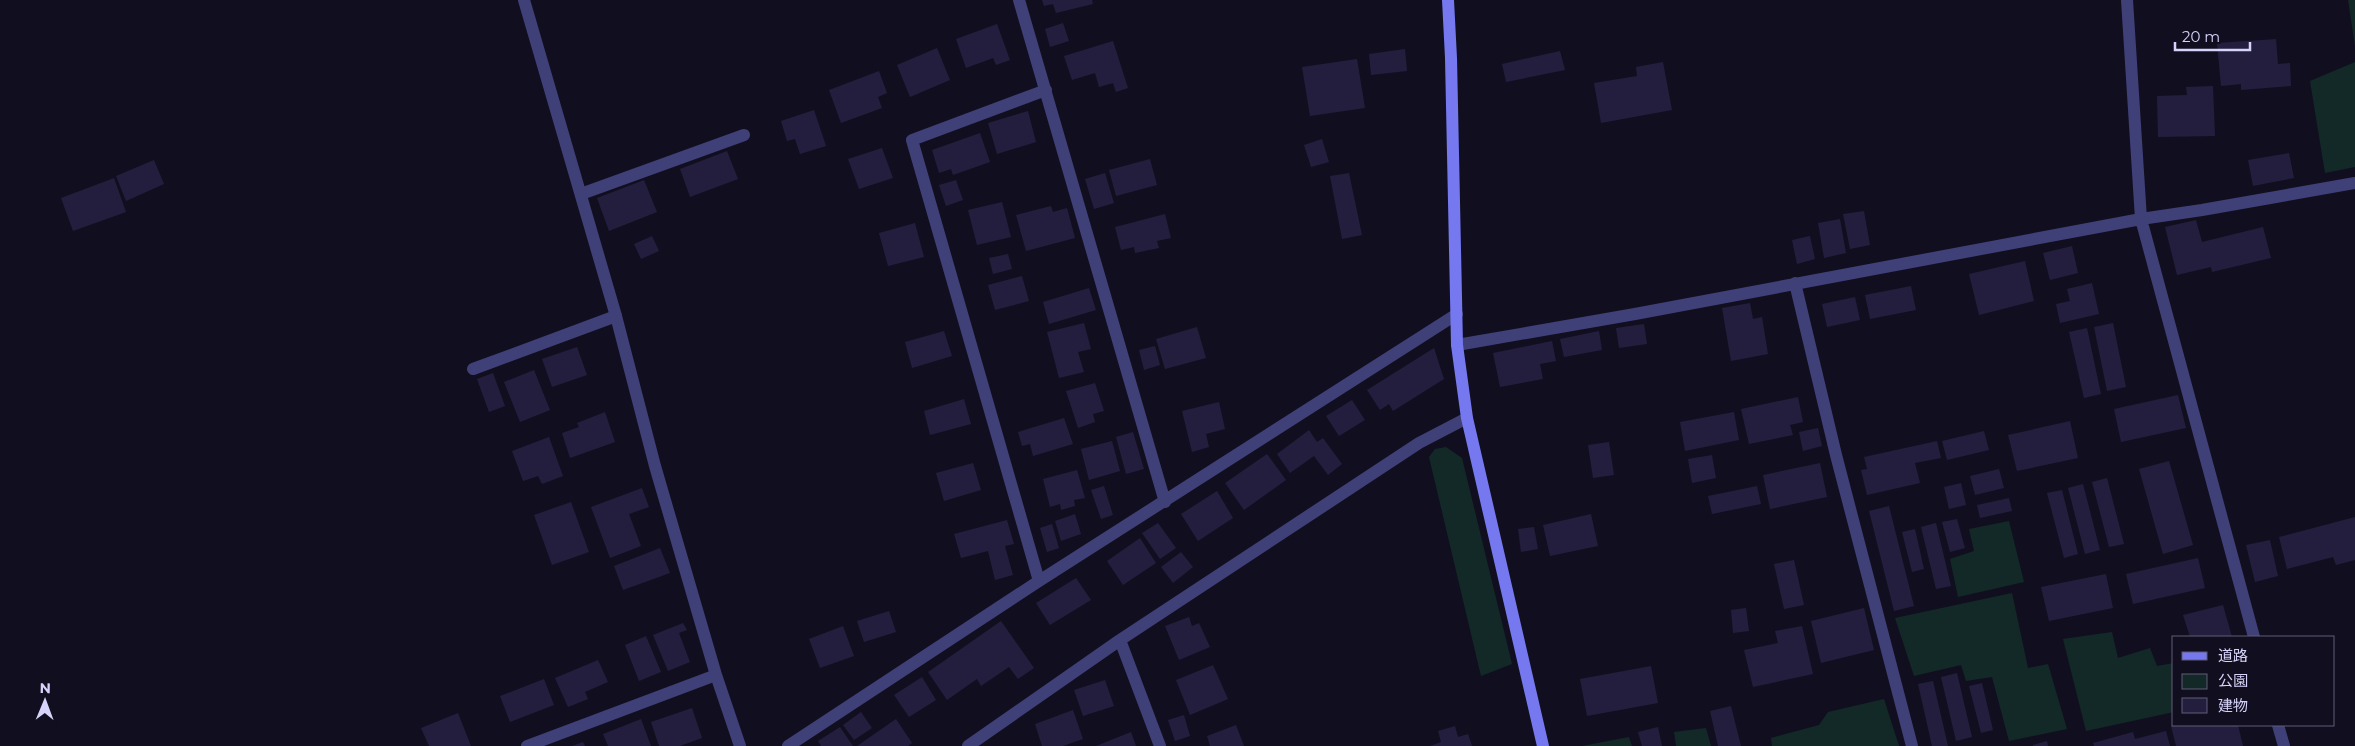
<svg xmlns="http://www.w3.org/2000/svg" width="2355" height="746" font-family="Montserrat,'Noto Sans JP',sans-serif">
<style>
.green{fill:#132927}
.building{fill:#231e3e}
.lines{fill:none;stroke-linecap:round;stroke-linejoin:round}
.lane{stroke:#404079;stroke-width:12}
.street{stroke:#404079;stroke-width:12}
.secondary{stroke:#7578ee;stroke-width:12}
</style>
<rect width="100%" height="100%" fill="#110f1f"/>
<path class="green" d="M 2348,0 L 2355,0 L 2355,46 Z
M 2355,62 L 2355,167 L 2325,173 L 2310,81 Z
M 1446,447 L 1462,458 L 1512,664 L 1481,676 L 1429,457 L 1435,449 Z
M 2009,521 L 2024,582 L 1958,597 L 1950,559 L 1974,551 L 1969,529 Z
M 2012,593 L 2028,668 L 2048,664 L 2067,729 L 2009,741 L 1992,677 L 1966,681 L 1961,665 L 1914,676 L 1895,618 Z
M 2112,632 L 2118,658 L 2150,648 L 2157,666 L 2174,663 L 2174,712 L 2086,731 L 2063,639 Z
M 1884,699 L 1899,746 L 1772,746 L 1771,738 L 1819,725 L 1828,712 Z
M 1706,728 L 1711,746 L 1676,746 L 1674,732 Z
M 1629,737 L 1632,746 L 1582,746 Z"/>
<path class="building" d="M 1042,0 L 1092,0 L 1093,4 L 1056,13 L 1053,4 L 1044,6 Z
M 1063,23 L 1069,41 L 1050,47 L 1045,29 Z
M 997,24 L 1010,60 L 996,65 L 993,58 L 966,68 L 956,39 Z
M 2276,39 L 2278,64 L 2290,63 L 2291,86 L 2241,90 L 2241,84 L 2221,86 L 2217,43 Z
M 1113,41 L 1128,88 L 1116,92 L 1113,83 L 1099,87 L 1095,73 L 1072,80 L 1064,56 Z
M 937,48 L 950,80 L 910,97 L 897,65 Z
M 1405,49 L 1407,71 L 1371,75 L 1369,54 Z
M 1560,51 L 1565,70 L 1506,82 L 1502,64 Z
M 1357,59 L 1365,108 L 1310,116 L 1302,67 Z
M 1663,62 L 1672,110 L 1601,123 L 1594,83 L 1637,76 L 1636,67 Z
M 879,71 L 887,93 L 878,97 L 882,108 L 841,123 L 829,90 Z
M 2213,86 L 2215,136 L 2158,137 L 2157,96 L 2187,95 L 2186,87 Z
M 814,110 L 826,146 L 800,154 L 795,139 L 787,141 L 781,121 Z
M 1028,111 L 1036,142 L 997,154 L 988,123 Z
M 980,133 L 990,162 L 953,175 L 951,169 L 939,173 L 932,150 Z
M 1322,139 L 1329,162 L 1311,167 L 1304,145 Z
M 882,148 L 893,178 L 859,189 L 848,159 Z
M 727,151 L 738,179 L 690,197 L 680,169 Z
M 2289,153 L 2294,178 L 2253,186 L 2248,160 Z
M 1150,159 L 1157,185 L 1116,196 L 1109,170 Z
M 154,160 L 164,184 L 126,201 L 116,176 Z
M 1105,173 L 1114,203 L 1094,209 L 1085,179 Z
M 1349,173 L 1362,235 L 1342,239 L 1330,176 Z
M 114,178 L 126,212 L 73,231 L 61,198 Z
M 644,180 L 657,212 L 609,231 L 597,198 Z
M 956,180 L 963,200 L 946,206 L 939,185 Z
M 1002,202 L 1011,237 L 977,245 L 968,210 Z
M 1051,206 L 1053,212 L 1067,208 L 1075,238 L 1026,251 L 1016,215 Z
M 1864,211 L 1870,245 L 1850,249 L 1843,214 Z
M 1165,214 L 1171,238 L 1157,241 L 1159,248 L 1135,253 L 1134,247 L 1121,250 L 1115,227 Z
M 1840,219 L 1846,253 L 1824,258 L 1818,223 Z
M 2196,220 L 2202,242 L 2263,227 L 2271,258 L 2212,272 L 2211,267 L 2177,275 L 2165,227 Z
M 915,223 L 924,257 L 888,266 L 879,233 Z
M 652,236 L 659,251 L 641,259 L 634,244 Z
M 1810,236 L 1815,259 L 1797,264 L 1792,240 Z
M 2072,246 L 2078,273 L 2050,280 L 2043,253 Z
M 1008,254 L 1012,269 L 993,274 L 989,258 Z
M 2025,261 L 2034,301 L 1979,315 L 1969,274 Z
M 1022,276 L 1029,301 L 995,310 L 988,285 Z
M 2092,283 L 2099,314 L 2060,323 L 2056,304 L 2070,301 L 2067,289 Z
M 1911,286 L 1916,310 L 1870,319 L 1865,295 Z
M 1089,288 L 1096,310 L 1049,324 L 1043,302 Z
M 1855,297 L 1860,320 L 1827,327 L 1822,304 Z
M 1750,303 L 1753,319 L 1762,317 L 1768,354 L 1731,361 L 1722,308 Z
M 1084,323 L 1091,349 L 1078,352 L 1084,372 L 1059,378 L 1047,332 Z
M 2113,323 L 2126,387 L 2107,391 L 2094,327 Z
M 1644,324 L 1647,344 L 1619,348 L 1616,328 Z
M 1197,327 L 1206,358 L 1165,369 L 1156,339 Z
M 2087,328 L 2101,394 L 2084,398 L 2069,332 Z
M 944,331 L 952,356 L 912,368 L 905,342 Z
M 1599,331 L 1602,350 L 1564,357 L 1560,339 Z
M 1552,341 L 1556,361 L 1540,364 L 1543,379 L 1500,387 L 1493,353 Z
M 1155,346 L 1160,365 L 1144,370 L 1139,350 Z
M 577,347 L 587,375 L 552,387 L 542,359 Z
M 1434,348 L 1444,379 L 1393,411 L 1389,404 L 1380,410 L 1367,390 Z
M 534,370 L 550,410 L 520,422 L 504,382 Z
M 493,373 L 505,406 L 489,412 L 477,379 Z
M 1095,383 L 1104,411 L 1093,414 L 1095,422 L 1078,428 L 1066,391 Z
M 2178,395 L 2186,428 L 2121,442 L 2114,409 Z
M 1798,397 L 1803,422 L 1790,425 L 1793,435 L 1749,444 L 1741,409 Z
M 964,399 L 971,424 L 930,435 L 924,411 Z
M 1352,400 L 1365,420 L 1339,436 L 1326,416 Z
M 1219,402 L 1225,429 L 1206,434 L 1209,447 L 1192,452 L 1182,411 Z
M 605,412 L 615,442 L 570,458 L 562,433 L 579,427 L 577,423 Z
M 1734,412 L 1739,440 L 1685,451 L 1680,422 Z
M 1064,418 L 1073,444 L 1033,456 L 1030,444 L 1022,446 L 1018,432 Z
M 2070,421 L 2078,458 L 2017,471 L 2008,435 Z
M 1818,428 L 1822,446 L 1803,451 L 1799,432 Z
M 1309,430 L 1317,442 L 1323,438 L 1342,464 L 1328,475 L 1314,456 L 1290,473 L 1277,454 Z
M 1984,431 L 1989,450 L 1947,460 L 1942,441 Z
M 1133,432 L 1144,469 L 1126,474 L 1116,437 Z
M 549,437 L 563,476 L 542,484 L 538,476 L 523,481 L 512,451 Z
M 1112,441 L 1120,471 L 1089,480 L 1081,449 Z
M 1937,441 L 1941,458 L 1915,463 L 1920,483 L 1867,495 L 1861,470 L 1867,469 L 1864,457 Z
M 1609,442 L 1614,475 L 1593,478 L 1588,445 Z
M 1267,454 L 1286,480 L 1244,510 L 1225,483 Z
M 1712,455 L 1716,478 L 1692,483 L 1688,459 Z
M 2169,461 L 2193,545 L 2163,554 L 2139,469 Z
M 973,463 L 981,490 L 944,501 L 936,473 Z
M 1820,463 L 1827,497 L 1770,509 L 1763,475 Z
M 1999,469 L 2004,488 L 1975,495 L 1970,476 Z
M 1077,470 L 1085,498 L 1074,500 L 1075,506 L 1061,510 L 1060,504 L 1050,507 L 1043,479 Z
M 2107,478 L 2124,544 L 2109,547 L 2092,482 Z
M 1961,483 L 1966,505 L 1949,509 L 1944,487 Z
M 2083,484 L 2100,550 L 2085,554 L 2068,488 Z
M 1104,486 L 1113,515 L 1101,519 L 1091,490 Z
M 1757,486 L 1761,504 L 1712,514 L 1708,496 Z
M 642,488 L 649,507 L 629,514 L 641,546 L 610,558 L 591,507 Z
M 2062,490 L 2078,554 L 2064,558 L 2047,493 Z
M 1217,491 L 1233,518 L 1198,541 L 1181,514 Z
M 2009,498 L 2012,511 L 1980,518 L 1977,505 Z
M 571,502 L 589,552 L 552,565 L 534,515 Z
M 1889,506 L 1914,606 L 1894,611 L 1869,511 Z
M 1075,514 L 1081,534 L 1061,541 L 1055,521 Z
M 1591,514 L 1598,546 L 1550,556 L 1543,525 Z
M 2355,517 L 2355,560 L 2336,565 L 2333,557 L 2287,569 L 2279,537 Z
M 1957,519 L 1965,548 L 1950,552 L 1942,522 Z
M 1007,520 L 1014,544 L 1005,546 L 1013,575 L 995,580 L 988,551 L 961,558 L 954,534 Z
M 1158,523 L 1176,548 L 1160,559 L 1142,533 Z
M 1936,523 L 1951,586 L 1936,589 L 1921,527 Z
M 1052,524 L 1059,548 L 1047,552 L 1040,528 Z
M 1534,527 L 1538,549 L 1521,552 L 1518,529 Z
M 1915,529 L 1924,569 L 1912,572 L 1902,532 Z
M 1140,538 L 1156,563 L 1123,585 L 1107,561 Z
M 2270,540 L 2278,576 L 2255,582 L 2246,545 Z
M 660,548 L 670,573 L 623,590 L 614,566 Z
M 1181,552 L 1193,567 L 1173,583 L 1161,567 Z
M 2198,558 L 2205,588 L 2133,604 L 2126,574 Z
M 1794,560 L 1804,605 L 1784,609 L 1774,564 Z
M 2106,574 L 2113,608 L 2049,621 L 2041,587 Z
M 1076,578 L 1091,600 L 1050,625 L 1036,603 Z
M 2223,605 L 2232,637 L 2190,637 L 2183,615 Z
M 1746,608 L 1749,631 L 1733,633 L 1731,610 Z
M 1864,608 L 1874,650 L 1821,663 L 1811,621 Z
M 889,611 L 896,632 L 864,642 L 857,621 Z
M 1189,617 L 1192,626 L 1199,623 L 1210,647 L 1179,660 L 1165,626 Z
M 1001,621 L 1034,668 L 1018,679 L 1009,667 L 981,686 L 977,679 L 947,700 L 928,672 Z
M 683,623 L 687,630 L 679,633 L 690,662 L 668,671 L 653,635 Z
M 843,626 L 854,656 L 820,668 L 809,639 Z
M 1802,626 L 1813,674 L 1753,687 L 1744,650 L 1778,643 L 1775,631 Z
M 646,636 L 661,672 L 639,681 L 625,645 Z
M 598,660 L 608,682 L 585,692 L 588,699 L 568,707 L 555,678 Z
M 1213,665 L 1228,699 L 1190,715 L 1176,680 Z
M 1651,666 L 1658,703 L 1587,716 L 1580,679 Z
M 1957,673 L 1972,737 L 1956,741 L 1941,677 Z
M 922,677 L 936,700 L 909,717 L 894,695 Z
M 544,679 L 554,705 L 510,722 L 500,696 Z
M 1105,680 L 1114,706 L 1083,716 L 1074,690 Z
M 1933,681 L 1948,746 L 1932,746 L 1918,684 Z
M 1982,683 L 1993,730 L 1981,733 L 1969,686 Z
M 1731,706 L 1741,746 L 1718,746 L 1710,711 Z
M 692,708 L 702,738 L 680,746 L 659,746 L 651,722 Z
M 1073,710 L 1083,739 L 1063,746 L 1042,746 L 1035,724 Z
M 861,712 L 872,728 L 854,740 L 843,725 Z
M 458,713 L 471,746 L 429,746 L 421,728 Z
M 1184,715 L 1190,736 L 1175,741 L 1168,720 Z
M 641,719 L 651,746 L 608,746 L 603,734 Z
M 896,719 L 912,743 L 908,746 L 857,746 Z
M 1236,725 L 1244,746 L 1210,746 L 1207,736 Z
M 2178,725 L 2238,725 L 2243,746 L 2176,746 L 2171,726 Z
M 1455,726 L 1458,737 L 1468,734 L 1472,746 L 1430,746 L 1441,742 L 1438,731 Z
M 840,727 L 853,746 L 821,746 L 818,741 Z
M 1658,727 L 1662,746 L 1642,746 L 1638,732 Z
M 2166,731 L 2170,746 L 2094,746 L 2093,743 L 2133,732 L 2135,739 Z
M 1131,732 L 1136,746 L 1096,746 Z
M 2047,741 L 2048,746 L 2033,746 L 2033,745 Z
M 583,742 L 585,746 L 572,746 Z"/>
<g class="lines">
<path class="lane" d="M 581,194 L 744,135
M 473,369 L 616,316"/>
<path class="street" d="M 524,0 L 616,316 L 655,466 L 716,675 L 740,746
M 1019,0 L 1165,502
M 2127,0 L 2141,219 L 2254,637
M 1795,283 L 1836,455 L 1912,746
M 1457,345 L 1635,314 L 2141,219 L 2202,210 L 2355,183
M 1039,581 L 912,140 L 1046,90
M 1120,640 L 1160,746
M 2278,725 L 2284,746
M 527,746 L 716,675
M 788,746 L 1039,581 L 1457,314
M 968,746 L 1120,640 L 1419,443 L 1467,418"/>
<path class="secondary" d="M 1448,0 L 1451,58 L 1457,345 L 1467,418 L 1543,746"/>
</g>
<rect x="2172" y="636" width="162" height="90" fill="#110f1f" stroke="#605d77"/>
<rect x="2182" y="652" width="25" height="8" fill="#7578ee" stroke="#605d77"/>
<text x="2218" y="661" font-size="15" fill="#d6d3fa">道路</text>
<rect x="2182" y="674" width="25" height="15" fill="#132927" stroke="#605d77"/>
<text x="2218" y="686" font-size="15" fill="#d6d3fa">公園</text>
<rect x="2182" y="698" width="25" height="15" fill="#231e3e" stroke="#605d77"/>
<text x="2218" y="711" font-size="15" fill="#d6d3fa">建物</text>
<g transform="translate(45 701) rotate(1)" stroke="#110f1f" stroke-width="4" paint-order="stroke">
<path d="M0-4L9 19L0 12L-9 19Z" fill="#d6d3fa"/>
<text y="-8" font-size="14" font-weight="bold" text-anchor="middle" fill="#d6d3fa">N</text>
</g>
<path d="M2175 42v8h75v-8" fill="none" stroke="#d6d3fa" stroke-width="2.5"/>
<text x="2182" y="42" font-size="15" fill="#d6d3fa" stroke="#110f1f" stroke-width="4" paint-order="stroke">20 m</text>
</svg>
